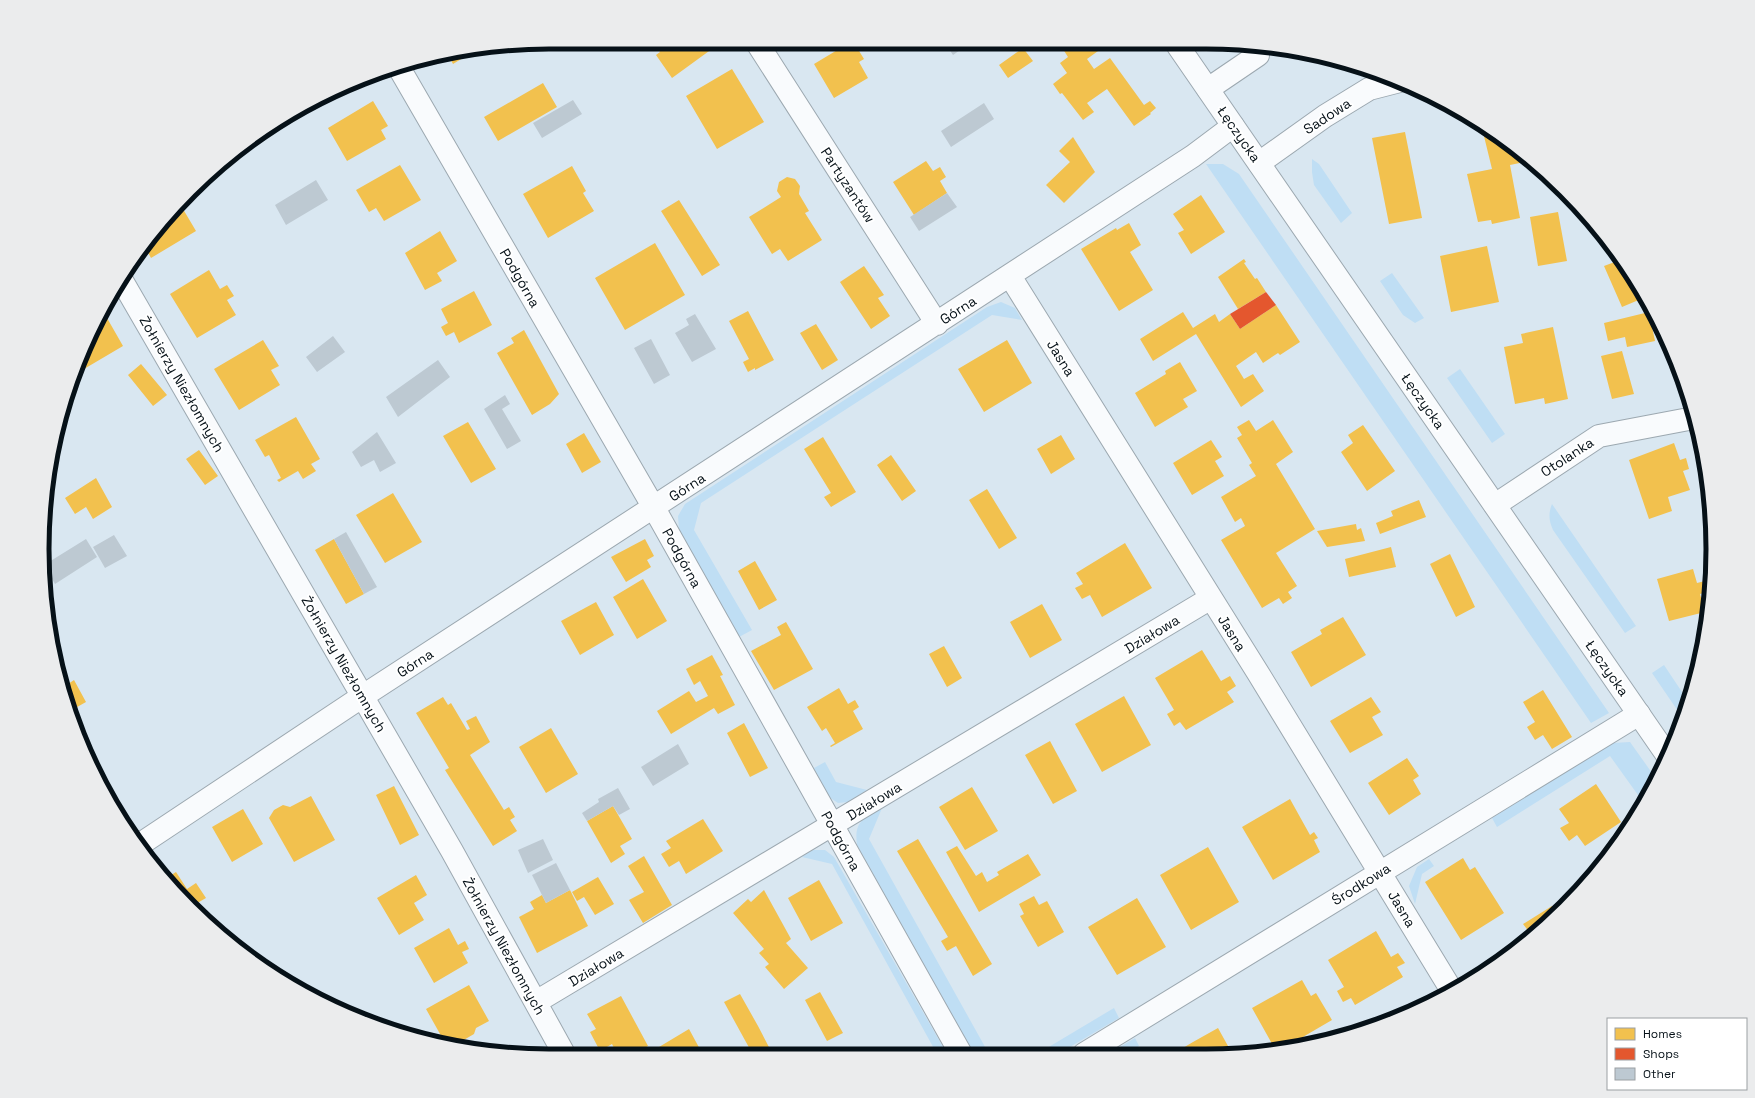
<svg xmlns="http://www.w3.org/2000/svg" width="1755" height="1098" font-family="'Space Grotesk',sans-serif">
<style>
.green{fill:#bfdef4}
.homes{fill:#f2c14e}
.shops{fill:#e4572e}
.building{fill:#bdc9d2}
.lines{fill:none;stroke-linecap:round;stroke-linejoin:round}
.minor-casing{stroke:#9ca8b0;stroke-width:24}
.major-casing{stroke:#9ca8b0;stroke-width:24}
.minor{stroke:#f9fbfd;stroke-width:22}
.major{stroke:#f9fbfd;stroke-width:22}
.labels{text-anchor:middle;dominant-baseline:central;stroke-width:4;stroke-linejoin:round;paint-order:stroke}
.street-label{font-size:14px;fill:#061118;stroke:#fff}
.rim{fill:none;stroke:#061118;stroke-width:5}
</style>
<rect width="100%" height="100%" fill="#d9e7f1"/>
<path class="green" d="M 1312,159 L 1319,164 L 1352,213 L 1341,223 L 1314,185 L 1312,172 Z
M 1206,164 L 1223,164 L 1239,174 L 1609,713 L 1591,723 Z
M 1392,273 L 1424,318 L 1415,323 L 1403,315 L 1380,281 Z
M 1001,302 L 1015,308 L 1022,320 L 992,315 L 701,503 L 694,530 L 752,630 L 739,637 L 679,530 L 678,516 L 685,504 L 987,307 Z
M 1460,369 L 1505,434 L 1492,443 L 1447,378 Z
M 1552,504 L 1636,626 L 1625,633 L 1553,530 C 1549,521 1548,514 1552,504 Z
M 1664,665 L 1688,701 L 1682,717 L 1652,673 Z
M 1630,742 L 1657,780 L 1643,802 L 1610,756 L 1497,827 L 1492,818 L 1597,752 L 1613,743 Z
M 825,762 L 836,782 L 867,790 L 848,802 L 838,803 L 829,797 L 814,768 Z
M 882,808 L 869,839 L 989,1054 L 974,1054 L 857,845 C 854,821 863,819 882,808 Z
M 813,850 L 825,850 L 834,857 L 947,1054 L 937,1054 L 832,864 L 802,857 Z
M 1429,859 L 1434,866 L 1422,874 L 1415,904 L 1409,886 L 1417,867 Z
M 1114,1008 L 1119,1018 L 1058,1054 L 1037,1054 Z
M 1135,1038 L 1139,1046 L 1125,1054 L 1108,1054 Z"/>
<path class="homes" d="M 656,46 L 716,46 L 672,78 L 656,55 L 660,52 Z
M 844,46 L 848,46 L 850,50 L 856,46 L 864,59 L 859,62 L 868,78 L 834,98 L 814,64 Z
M 1061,46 L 1105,46 L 1087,59 L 1094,69 L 1110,58 L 1144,105 L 1150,101 L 1156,108 L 1150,113 L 1151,114 L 1134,126 L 1107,89 L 1087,103 L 1094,112 L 1083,120 L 1062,93 L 1060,94 L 1053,84 L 1067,73 L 1060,63 L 1068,57 Z
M 481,47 L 453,64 L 448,54 Z
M 1023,48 L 1033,61 L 1008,78 L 999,65 Z
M 732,69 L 764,122 L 717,149 L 686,96 Z
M 543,83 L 557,107 L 498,141 L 484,117 Z
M 373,101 L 388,126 L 381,130 L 386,139 L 347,161 L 328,128 Z
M 1482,128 L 1515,147 L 1530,161 L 1510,165 L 1520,218 L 1492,224 L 1491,220 L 1478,222 L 1467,174 L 1492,169 Z
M 1405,132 L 1422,218 L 1389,224 L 1372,138 Z
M 1073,137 L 1095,172 L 1064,203 L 1046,185 L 1070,162 L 1059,151 Z
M 926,161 L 933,171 L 940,167 L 946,177 L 940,181 L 947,193 L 914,215 L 893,182 Z
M 400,165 L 421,200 L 384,221 L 376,208 L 369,212 L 356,190 Z
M 572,166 L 586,191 L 583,193 L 594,211 L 548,238 L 523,194 Z
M 787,177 L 795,179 L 800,186 L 799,194 L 809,211 L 805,213 L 822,240 L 788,261 L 780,249 L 772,254 L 749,217 L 781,197 L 777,191 L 779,182 Z
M 1201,195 L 1225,232 L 1191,254 L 1178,233 L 1184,230 L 1173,214 Z
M 679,200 L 720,265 L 702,276 L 661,211 Z
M 180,204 L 196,231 L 151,258 L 144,245 Z
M 1558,212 L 1567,261 L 1538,266 L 1530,217 Z
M 1129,223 L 1141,245 L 1130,252 L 1153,290 L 1119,311 L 1081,249 L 1116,228 L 1117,230 Z
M 440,231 L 457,261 L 437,273 L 442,281 L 425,290 L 405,253 Z
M 655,243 L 685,295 L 625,330 L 595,278 Z
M 1487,246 L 1499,302 L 1451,312 L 1440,256 Z
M 1244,259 L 1246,262 L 1244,263 L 1255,279 L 1257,278 L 1266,292 L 1238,309 L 1218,277 Z
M 1620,260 L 1631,276 L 1641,299 L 1622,307 L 1604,266 Z
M 864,266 L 884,295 L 878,298 L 890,316 L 871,329 L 840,282 Z
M 209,270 L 220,289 L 227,285 L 234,296 L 227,300 L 236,315 L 197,338 L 170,294 Z
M 474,291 L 492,325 L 459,343 L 454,332 L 446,336 L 441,327 L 448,323 L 441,309 Z
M 1276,305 L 1300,342 L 1280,355 L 1278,353 L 1263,363 L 1256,352 L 1236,366 L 1244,379 L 1253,374 L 1264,391 L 1241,407 L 1196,334 L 1153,361 L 1140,339 L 1183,312 L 1193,328 L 1215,314 L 1219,322 L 1230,314 L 1240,329 Z
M 103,311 L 123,346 L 84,369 L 80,362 Z
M 748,311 L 774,360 L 755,370 L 755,368 L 748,372 L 743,362 L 749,359 L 729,321 Z
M 1649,312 L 1655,341 L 1627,347 L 1625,337 L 1608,341 L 1604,323 Z
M 816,324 L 838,360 L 822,370 L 800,333 Z
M 1553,327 L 1568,399 L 1545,404 L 1544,398 L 1515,404 L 1504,347 L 1523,343 L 1521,334 Z
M 524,330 L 559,394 L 550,404 L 532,415 L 497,353 L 514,343 L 511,338 Z
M 263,340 L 279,366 L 271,370 L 280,385 L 239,410 L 214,369 Z
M 1007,340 L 1032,383 L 984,412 L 958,369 Z
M 1622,351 L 1634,394 L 1612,399 L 1601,356 Z
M 1180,362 L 1197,391 L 1183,399 L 1188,407 L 1155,427 L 1135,393 L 1166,374 L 1165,371 Z
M 141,364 L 167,395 L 153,406 L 128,375 Z
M 296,417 L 320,459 L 311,464 L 316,471 L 303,479 L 298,471 L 279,482 L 277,480 L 281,478 L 269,455 L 265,457 L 255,440 Z
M 1249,420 L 1256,431 L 1273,420 L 1293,452 L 1276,464 L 1315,529 L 1276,553 L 1297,586 L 1288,592 L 1292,598 L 1283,604 L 1279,598 L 1262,608 L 1221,540 L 1245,526 L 1241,518 L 1235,522 L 1221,497 L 1256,476 L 1249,465 L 1252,463 L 1237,438 L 1242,435 L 1237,427 Z
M 468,422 L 496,469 L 471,483 L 443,436 Z
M 1363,425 L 1395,471 L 1367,491 L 1341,452 L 1353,443 L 1348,435 Z
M 584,433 L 601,462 L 582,473 L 566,444 Z
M 1061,435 L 1075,459 L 1051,474 L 1037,449 Z
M 823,437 L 856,492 L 831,507 L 824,497 L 831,493 L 804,449 Z
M 1211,440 L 1222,457 L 1215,461 L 1224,476 L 1192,495 L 1173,463 Z
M 1674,443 L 1680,460 L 1686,458 L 1689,469 L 1683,471 L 1690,490 L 1668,497 L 1672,511 L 1649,519 L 1629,460 Z
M 199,450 L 218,476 L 205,485 L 186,459 Z
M 891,455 L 916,491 L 902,501 L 877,465 Z
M 96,478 L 112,507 L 93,519 L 86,507 L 75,514 L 65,498 Z
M 987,489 L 1017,538 L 999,549 L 969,500 Z
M 393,493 L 422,542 L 385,563 L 356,515 Z
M 1419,500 L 1426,517 L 1380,534 L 1376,523 L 1393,516 L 1391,511 Z
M 1356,524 L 1357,530 L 1361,528 L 1365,541 L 1327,547 L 1317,531 Z
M 334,539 L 364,594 L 346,604 L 315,550 Z
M 645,539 L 654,556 L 647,560 L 651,567 L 626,582 L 611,557 Z
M 1125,543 L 1152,588 L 1102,617 L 1090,595 L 1082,599 L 1075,588 L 1083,584 L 1076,573 Z
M 1391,547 L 1396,567 L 1349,577 L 1345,559 Z
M 1450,554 L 1475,607 L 1456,617 L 1430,564 Z
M 755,561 L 777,600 L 759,610 L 738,571 Z
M 1693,569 L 1697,583 L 1705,581 L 1708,592 L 1700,594 L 1705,612 L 1669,621 L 1657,579 Z
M 643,579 L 667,621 L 637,639 L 613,597 Z
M 596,602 L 614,635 L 580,655 L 561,621 Z
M 1042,604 L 1062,640 L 1030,658 L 1010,622 Z
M 1343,617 L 1366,655 L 1311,687 L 1291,652 L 1322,634 L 1320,630 Z
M 786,622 L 813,669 L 774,690 L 751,651 L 781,635 L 777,627 Z
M 944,646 L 962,678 L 947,687 L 929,654 Z
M 1202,650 L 1221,681 L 1230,676 L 1236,686 L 1227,692 L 1234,702 L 1186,730 L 1180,722 L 1174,726 L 1167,714 L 1174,710 L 1155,678 Z
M 712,655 L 723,675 L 720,676 L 735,705 L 718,714 L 714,708 L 671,734 L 657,711 L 689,691 L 696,702 L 708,696 L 700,681 L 694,685 L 686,669 Z
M 61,672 L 68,684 L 74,680 L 86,702 L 70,711 L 59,680 L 58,674 Z
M 839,688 L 848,704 L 855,700 L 859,707 L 853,711 L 863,729 L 831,747 L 830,746 L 835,743 L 826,728 L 822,731 L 807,707 Z
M 1543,690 L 1572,737 L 1552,749 L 1543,735 L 1535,740 L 1527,727 L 1535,722 L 1523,702 Z
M 1124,696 L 1151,745 L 1102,772 L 1075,724 Z
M 443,697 L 448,705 L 451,703 L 467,730 L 470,729 L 466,721 L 476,716 L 490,742 L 470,755 L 504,810 L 509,807 L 515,817 L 510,820 L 517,831 L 493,846 L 445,770 L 449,768 L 416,713 Z
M 1371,697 L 1381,712 L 1372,717 L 1383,735 L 1350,753 L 1330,721 Z
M 744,723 L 768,768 L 750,777 L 727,733 Z
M 551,728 L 578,774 L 546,793 L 519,747 Z
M 1050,741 L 1077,791 L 1053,804 L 1025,755 Z
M 1407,758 L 1419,776 L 1413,780 L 1421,794 L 1389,815 L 1368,783 Z
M 1596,784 L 1621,822 L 1585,846 L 1577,835 L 1569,841 L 1560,828 L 1569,823 L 1559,809 Z
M 394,786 L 419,835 L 400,845 L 376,795 Z
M 972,787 L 998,831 L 965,850 L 939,807 Z
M 311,796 L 335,840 L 294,862 L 269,818 L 274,810 L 283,805 L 290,807 Z
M 1290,799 L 1310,835 L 1314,832 L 1318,838 L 1314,840 L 1320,852 L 1273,880 L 1242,827 Z
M 613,806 L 632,839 L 620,846 L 625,854 L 611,863 L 587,821 Z
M 243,809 L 263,844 L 232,862 L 212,827 Z
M 703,819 L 723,851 L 686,874 L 679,861 L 669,867 L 661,854 L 671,848 L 666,841 Z
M 918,839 L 992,964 L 973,976 L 956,946 L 947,951 L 941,941 L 948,937 L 897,851 Z
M 957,846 L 976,876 L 982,872 L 987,882 L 999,875 L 997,872 L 1028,854 L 1041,875 L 979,912 L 946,852 Z
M 1208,847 L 1239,902 L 1191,930 L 1160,875 Z
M 644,856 L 672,905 L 643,923 L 629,900 L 644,892 L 628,866 Z
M 1463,858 L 1470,870 L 1475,867 L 1504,913 L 1461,940 L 1425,882 Z
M 176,872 L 187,889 L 196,883 L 206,898 L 192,906 L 165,879 Z
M 416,875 L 427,895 L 414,903 L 424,920 L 399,935 L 377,898 Z
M 598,877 L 614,904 L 595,915 L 584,897 L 577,901 L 572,892 Z
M 819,880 L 843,923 L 811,941 L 788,898 Z
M 570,890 L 588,926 L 537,953 L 519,917 L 534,909 L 530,902 L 542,895 L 546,903 Z
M 764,890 L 791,939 L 786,943 L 808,968 L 784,989 L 765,967 L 769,964 L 759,953 L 764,949 L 733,913 L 748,899 L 751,902 Z
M 1034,896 L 1039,905 L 1047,901 L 1064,932 L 1038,947 L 1020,916 L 1024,914 L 1019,904 Z
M 1137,898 L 1166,947 L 1117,975 L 1088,927 Z
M 1552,906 L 1557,913 L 1540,930 L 1532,936 L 1523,924 Z
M 449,928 L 458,945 L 465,941 L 469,949 L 462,952 L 468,963 L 434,983 L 414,948 Z
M 1376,931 L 1391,957 L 1398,953 L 1405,963 L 1397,967 L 1403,977 L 1355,1005 L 1351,998 L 1343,1002 L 1337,991 L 1344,987 L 1328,960 Z
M 1510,951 L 1510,952 L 1479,974 L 1478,971 Z
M 1302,980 L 1311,996 L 1316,993 L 1332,1020 L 1284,1048 L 1275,1049 L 1252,1008 Z
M 469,985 L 489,1021 L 476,1028 L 474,1034 L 462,1041 L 456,1039 L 450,1043 L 444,1041 L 426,1009 Z
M 820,992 L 843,1033 L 827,1041 L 805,1000 Z
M 740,994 L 758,1026 L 772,1053 L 752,1053 L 724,1002 Z
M 621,996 L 648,1046 L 637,1052 L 629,1052 L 626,1047 L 616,1052 L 612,1044 L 600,1051 L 590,1032 L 596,1029 L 587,1014 Z
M 1218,1028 L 1233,1055 L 1171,1055 L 1193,1042 Z
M 689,1029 L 702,1053 L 656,1052 L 654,1050 Z
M 914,1047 L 918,1054 L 904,1053 Z"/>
<path class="shops" d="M 1266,292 L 1276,305 L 1240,329 L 1230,314 Z"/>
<path class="building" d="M 947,46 L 966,46 L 953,55 Z
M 573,100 L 582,114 L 542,138 L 533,123 Z
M 984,103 L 994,119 L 951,147 L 941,131 Z
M 316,180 L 328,200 L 286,225 L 275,205 Z
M 947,193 L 957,207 L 919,231 L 910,217 Z
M 695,314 L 716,349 L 692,362 L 675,333 L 689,325 L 686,319 Z
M 333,336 L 345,352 L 317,372 L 306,357 Z
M 651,339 L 670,375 L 654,384 L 634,348 Z
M 438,360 L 450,377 L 398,417 L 386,397 Z
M 505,395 L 510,404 L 502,409 L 521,441 L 507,449 L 484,409 Z
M 377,432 L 396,463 L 380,472 L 374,460 L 361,467 L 352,452 Z
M 346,532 L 377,587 L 364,594 L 334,539 Z
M 114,535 L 127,556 L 105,568 L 93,547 Z
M 86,539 L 97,557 L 55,584 L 44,565 Z
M 678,744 L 689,764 L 653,786 L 641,767 Z
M 618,788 L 630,809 L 619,815 L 613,806 L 587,821 L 582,813 L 599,802 L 598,799 Z
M 543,839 L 553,860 L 528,873 L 518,850 Z
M 556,863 L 570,890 L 546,903 L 532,875 Z"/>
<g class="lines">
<g class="minor-casing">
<path id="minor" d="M 759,46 L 937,324
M 398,66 L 654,508 L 961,1054
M 1208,89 L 1258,55 L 1257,46
M 1259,163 L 1325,116 L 1369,89 L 1400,81
M 1010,276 L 1258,673 L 1452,991
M 121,279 L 452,851 L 563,1052
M 1495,505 L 1599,436 L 1694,418
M 139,845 L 363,696 L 1193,156 L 1233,126
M 536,1002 L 1211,598
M 1084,1054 L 1639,714"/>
</g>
<g class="major-casing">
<path id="major" d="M 1178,46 L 1667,755"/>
</g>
<use href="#minor" class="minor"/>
<use href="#major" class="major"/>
</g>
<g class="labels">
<g class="street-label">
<text transform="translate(1327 116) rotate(-33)">Sadowa</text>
<text transform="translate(1239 134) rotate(55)">Łęczycka</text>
<text transform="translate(848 185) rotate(57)">Partyzantów</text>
<text transform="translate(520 278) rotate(60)">Podgórna</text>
<text transform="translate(958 310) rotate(-33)">Górna</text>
<text transform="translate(1061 358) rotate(58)">Jasna</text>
<text transform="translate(182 384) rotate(60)">Żołnierzy Niezłomnych</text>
<text transform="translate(1423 401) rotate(55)">Łęczycka</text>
<text transform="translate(1567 457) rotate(-33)">Otolanka</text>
<text transform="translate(687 487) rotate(-33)">Górna</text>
<text transform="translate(682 558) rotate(61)">Podgórna</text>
<text transform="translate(1232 633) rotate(58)">Jasna</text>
<text transform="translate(1152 634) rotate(-31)">Działowa</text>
<text transform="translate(415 663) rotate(-33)">Górna</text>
<text transform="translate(344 664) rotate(60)">Żołnierzy Niezłomnych</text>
<text transform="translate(1607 668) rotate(55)">Łęczycka</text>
<text transform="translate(874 801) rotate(-31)">Działowa</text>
<text transform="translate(841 841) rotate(61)">Podgórna</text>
<text transform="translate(1361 884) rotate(-32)">Środkowa</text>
<text transform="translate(1402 909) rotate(59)">Jasna</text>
<text transform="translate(504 946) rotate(61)">Żołnierzy Niezłomnych</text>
<text transform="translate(596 967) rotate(-31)">Działowa</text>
</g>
</g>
<path d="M0 0H1755V1098H0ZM549 49H1206A500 500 0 0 1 1706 549V549A500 500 0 0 1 1206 1049H549A500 500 0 0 1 49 549V549A500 500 0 0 1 549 49Z" fill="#ebeced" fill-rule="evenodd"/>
<path class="rim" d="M549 49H1206A500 500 0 0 1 1706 549V549A500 500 0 0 1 1206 1049H549A500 500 0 0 1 49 549V549A500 500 0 0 1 549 49Z"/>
<rect x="1607" y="1018" width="140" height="72" fill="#ffffff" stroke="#9ba0a3"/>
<rect x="1615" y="1028" width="20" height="12" fill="#f2c14e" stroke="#9ba0a3"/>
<text x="1643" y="1038" font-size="12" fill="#061118">Homes</text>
<rect x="1615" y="1048" width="20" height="12" fill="#e4572e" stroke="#9ba0a3"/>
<text x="1643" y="1058" font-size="12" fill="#061118">Shops</text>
<rect x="1615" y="1068" width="20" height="12" fill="#bdc9d2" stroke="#9ba0a3"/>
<text x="1643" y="1078" font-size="12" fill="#061118">Other</text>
</svg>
